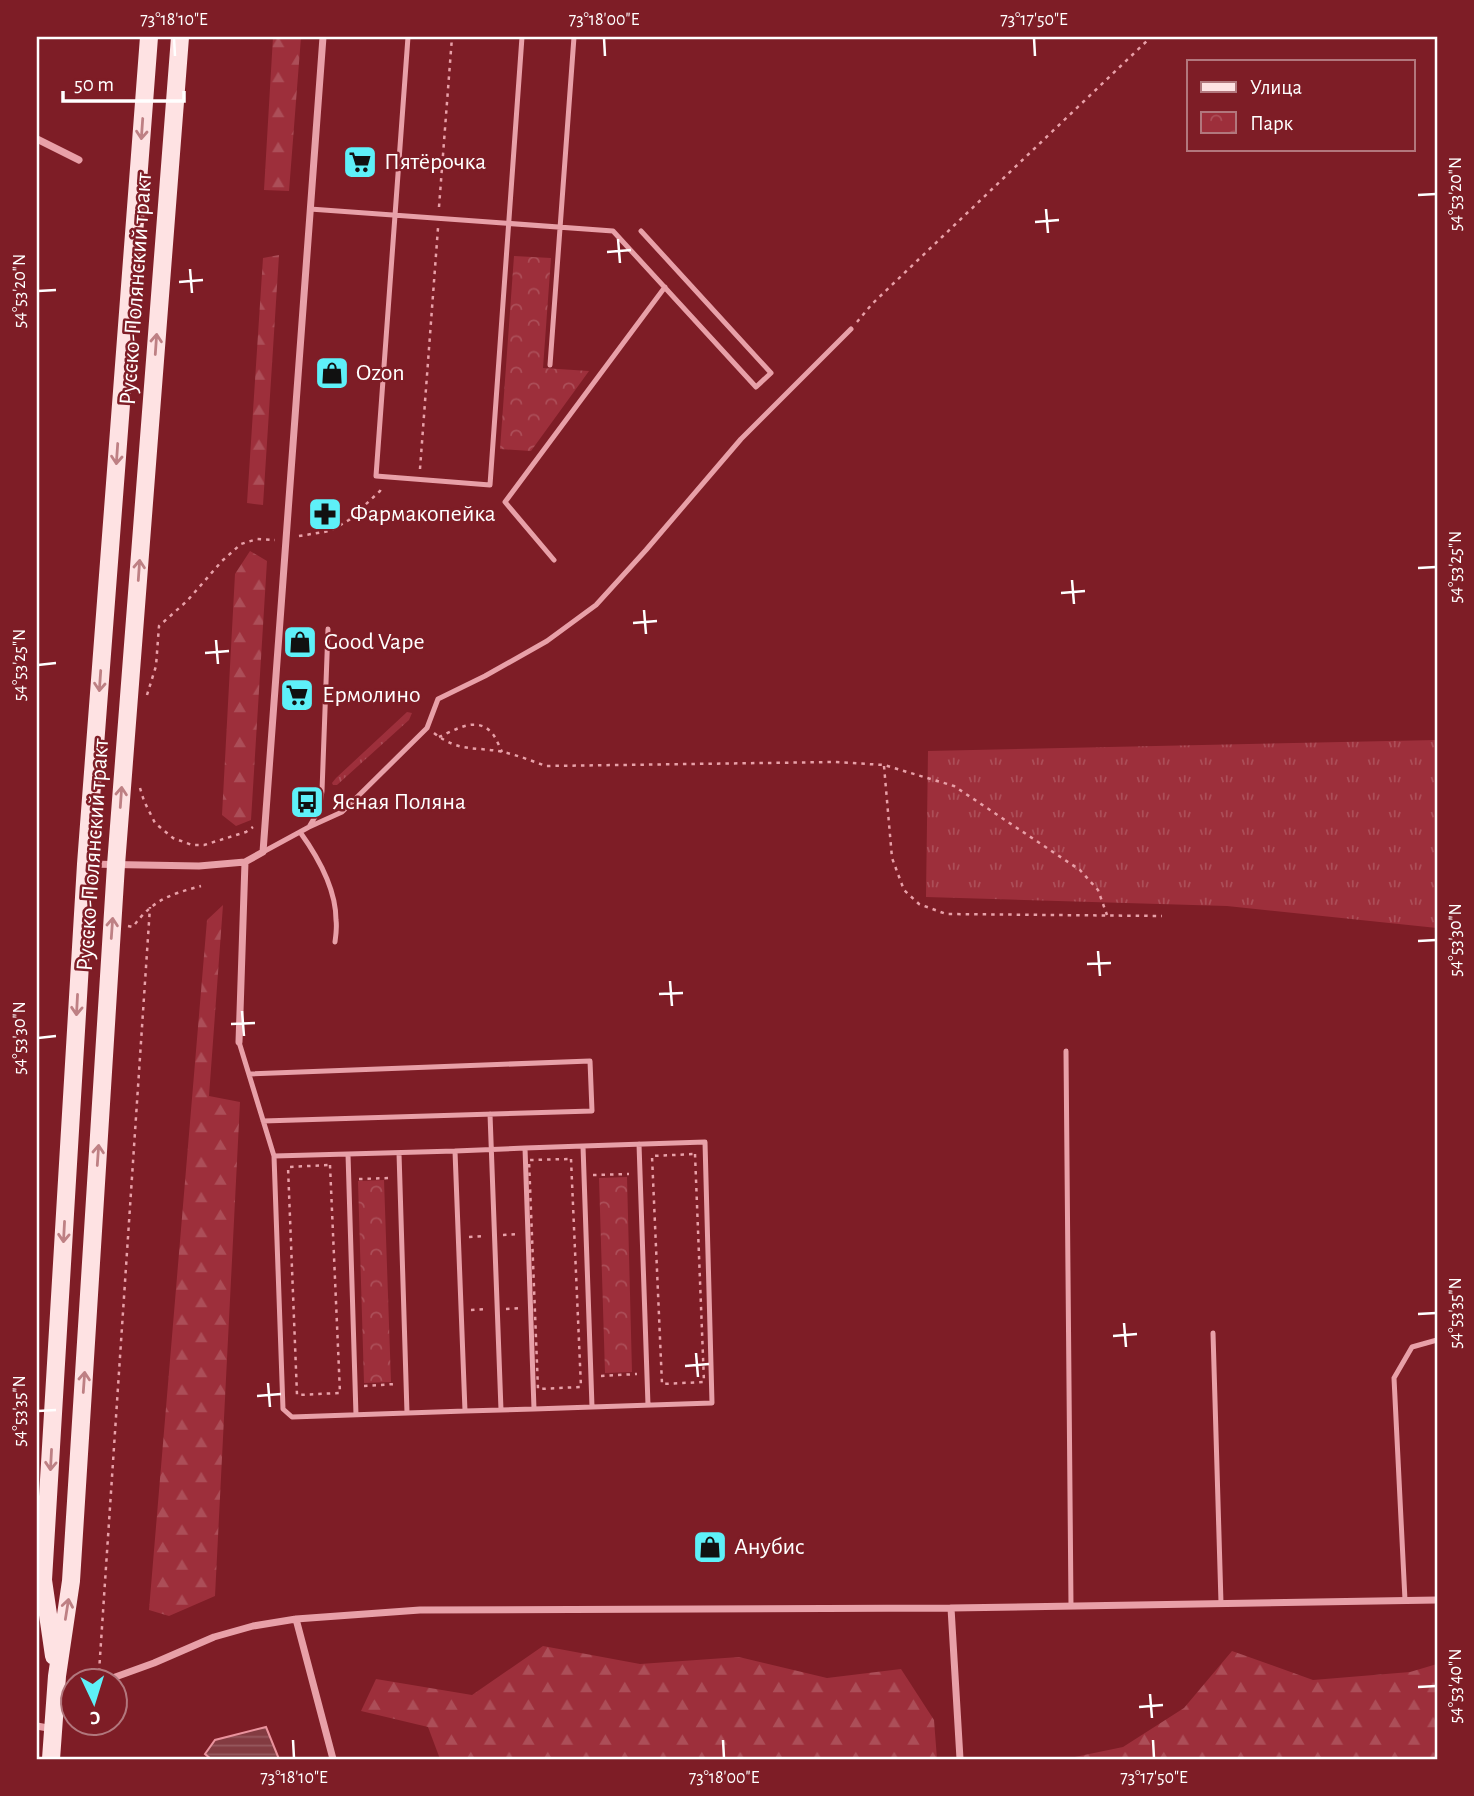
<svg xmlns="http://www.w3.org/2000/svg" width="1474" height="1796" font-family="'Alegreya Sans',sans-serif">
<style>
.grass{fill:url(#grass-tufts)}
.forest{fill:url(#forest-firs)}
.park{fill:url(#park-crowns)}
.water{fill:url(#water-rules);stroke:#ea939d;stroke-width:2}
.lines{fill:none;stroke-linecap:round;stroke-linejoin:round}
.path{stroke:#e8a0a8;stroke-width:2.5;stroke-dasharray:3.5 5;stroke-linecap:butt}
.lane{stroke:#e8a0a8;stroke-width:5}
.street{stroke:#e8a0a8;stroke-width:7}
.primary{stroke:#fee2e3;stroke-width:18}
.oneway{stroke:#be8084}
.ticks{fill:none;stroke:#fff;stroke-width:2.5}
.labels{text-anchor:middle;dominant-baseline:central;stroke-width:5;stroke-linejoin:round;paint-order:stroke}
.poi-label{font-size:24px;fill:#fff;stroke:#7e1d26;text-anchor:start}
.street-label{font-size:24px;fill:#fff;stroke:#7e1d26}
.neatline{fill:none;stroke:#fff;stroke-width:2.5}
.ticks-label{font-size:18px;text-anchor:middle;fill:#fff}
</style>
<defs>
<pattern id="grass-tufts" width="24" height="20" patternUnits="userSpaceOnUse" patternTransform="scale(1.75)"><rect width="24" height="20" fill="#9d2f3b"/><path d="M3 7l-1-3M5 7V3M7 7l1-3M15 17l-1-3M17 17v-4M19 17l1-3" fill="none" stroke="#ac4e58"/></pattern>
<pattern id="forest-firs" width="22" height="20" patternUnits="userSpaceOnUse" patternTransform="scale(1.75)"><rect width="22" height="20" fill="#9d2f3b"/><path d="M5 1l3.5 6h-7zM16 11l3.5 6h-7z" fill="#ac4e58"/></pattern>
<pattern id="park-crowns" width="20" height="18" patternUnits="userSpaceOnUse" patternTransform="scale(1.75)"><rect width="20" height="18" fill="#9d2f3b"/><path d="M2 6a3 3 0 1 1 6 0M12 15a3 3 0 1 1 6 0" fill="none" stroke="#ac4e58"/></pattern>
<pattern id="water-rules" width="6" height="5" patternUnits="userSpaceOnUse" patternTransform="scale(1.75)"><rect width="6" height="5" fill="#833b41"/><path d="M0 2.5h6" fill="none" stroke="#96585e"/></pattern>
</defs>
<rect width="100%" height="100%" fill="#7e1d26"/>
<path class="grass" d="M 407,712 L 412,713 L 409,720 L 337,785 L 333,785 L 332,783 L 336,778 Z
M 1437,740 L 1437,928 L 1227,906 L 926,897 L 928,751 Z"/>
<path class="forest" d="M 273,37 L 301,37 L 289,191 L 264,190 Z
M 279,255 L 263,505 L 247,503 L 263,258 Z
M 250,551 L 267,561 L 251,820 L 236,826 L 222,815 L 235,574 Z
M 223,905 L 209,1096 L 240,1102 L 215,1596 L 169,1616 L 149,1610 L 207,920 Z
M 543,1646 L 640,1664 L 739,1657 L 827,1678 L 901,1669 L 934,1720 L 937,1759 L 440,1759 L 428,1727 L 361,1711 L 376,1679 L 472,1695 Z
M 1232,1651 L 1313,1680 L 1410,1672 L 1437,1664 L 1437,1759 L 1065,1759 L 1123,1747 L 1184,1708 Z"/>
<path class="park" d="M 514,256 L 551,258 L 543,368 L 589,371 L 531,451 L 500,449 Z
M 627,1177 L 632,1372 L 605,1373 L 599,1178 Z
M 384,1180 L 391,1382 L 364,1383 L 358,1181 Z"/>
<path class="water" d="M 266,1727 L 279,1759 L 211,1759 L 205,1754 L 215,1740 Z"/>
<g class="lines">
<path class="path" d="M 439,207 L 452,37
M 857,322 L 872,304 L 1151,37
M 420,469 L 438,228
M 299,536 L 330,531 L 349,520 L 380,491 L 382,486
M 147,695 L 156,666 L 159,626 L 187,601 L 222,561 L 241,544 L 257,539 L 275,540
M 434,733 C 460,753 474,746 503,752 C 517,755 532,761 546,766 L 835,762 L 884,765 L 954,786 L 1080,870 L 1098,890 L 1107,915
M 439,737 C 455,730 476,716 491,732 C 496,737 499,746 502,752
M 884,766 L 892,858 L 904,890 L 919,904 L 946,914 L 1162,916
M 140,788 L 144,801 L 155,823 L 173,838 L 192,845 L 204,845 L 246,832 L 253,827
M 128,926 L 133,927 C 152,900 171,894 201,886
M 695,1154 L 704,1382 L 662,1384 L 652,1156 Z
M 571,1159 L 581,1387 L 538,1389 L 529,1160 Z
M 330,1165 L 340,1393 L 297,1395 L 288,1167 Z
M 593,1175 L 629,1174
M 359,1179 L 391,1178
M 503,1235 L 518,1234
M 469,1237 L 483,1236
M 506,1309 L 521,1308
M 471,1310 L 486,1309
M 601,1376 L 637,1374
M 364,1386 L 395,1384
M 99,1672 L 150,907"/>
<path class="lane" d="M 408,37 L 376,476 L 490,485 L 522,37
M 310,209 L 613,231 L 756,387 L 771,373 L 641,231
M 550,365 L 574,37
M 554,560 L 505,502 L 665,287
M 309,827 L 319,810 L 322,791 L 328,629
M 300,832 C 318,857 336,888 336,920 C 337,927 336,935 335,942
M 263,852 L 309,827 L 342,812 L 427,728 L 438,699 L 485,676 L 547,641 L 596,605 L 646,550 L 741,439 L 851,329
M 239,1042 L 274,1156 L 348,1154 L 356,1415
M 1066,1051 L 1071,1606
M 249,1074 L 590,1061 L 592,1111 L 263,1121
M 490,1114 L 501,1410
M 639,1144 L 648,1405
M 583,1146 L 705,1142 L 712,1403 L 592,1407
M 525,1148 L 583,1146 L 592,1407 L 534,1409
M 455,1151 L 525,1148 L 534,1409 L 465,1411
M 399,1153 L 407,1413
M 274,1156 L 283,1409 L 292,1417 L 465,1411 L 455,1151 L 348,1154
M 1213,1333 L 1221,1603
M 1405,1600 L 1394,1378 L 1412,1347 L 1437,1340"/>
<path class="street" d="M 37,139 L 79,160
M 86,864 L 199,866 L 245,862 L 263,852 L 323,37
M 239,1042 L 245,862
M 951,1608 L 960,1759
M 296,1619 L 333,1759
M 107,1680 L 154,1663 L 214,1637 L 253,1626 L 296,1619 L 420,1610 L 951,1608 L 1437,1600
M 56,1699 L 74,1693
M 37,1726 L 53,1729"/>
<path class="primary" d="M 54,1656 L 43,1580 L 86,864 L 149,37
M 51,1759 L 57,1676 L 71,1581 L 116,865 L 180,37"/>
</g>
<defs><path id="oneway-shaft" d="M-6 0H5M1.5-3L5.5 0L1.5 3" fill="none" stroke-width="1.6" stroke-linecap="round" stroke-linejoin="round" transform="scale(1.75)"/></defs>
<g class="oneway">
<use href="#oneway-shaft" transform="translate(142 129) rotate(94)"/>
<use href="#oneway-shaft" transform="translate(156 344) rotate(-86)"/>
<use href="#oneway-shaft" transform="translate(117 454) rotate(94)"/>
<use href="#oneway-shaft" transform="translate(139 570) rotate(-86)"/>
<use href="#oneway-shaft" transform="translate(100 681) rotate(94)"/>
<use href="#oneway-shaft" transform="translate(121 797) rotate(-86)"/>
<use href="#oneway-shaft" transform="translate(112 928) rotate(-86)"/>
<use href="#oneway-shaft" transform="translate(77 1005) rotate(93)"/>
<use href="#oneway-shaft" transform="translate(98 1155) rotate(-86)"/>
<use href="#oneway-shaft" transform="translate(64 1232) rotate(93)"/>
<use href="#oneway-shaft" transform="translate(84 1382) rotate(-86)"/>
<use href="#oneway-shaft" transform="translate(51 1460) rotate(93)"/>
<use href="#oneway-shaft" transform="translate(67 1609) rotate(-81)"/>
</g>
<path class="ticks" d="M 174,38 L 175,56M 604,38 L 605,56M 1034,38 L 1035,56M 1418,195 L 1436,194M 1046,209 L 1048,233M 1035,222 L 1059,220M 618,239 L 620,263M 607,252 L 631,250M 190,269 L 192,293M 179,282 L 203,280M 38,291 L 56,290M 1418,568 L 1436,567M 1072,580 L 1074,604M 1061,593 L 1085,591M 644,610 L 646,634M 633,623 L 657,621M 216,640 L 218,664M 205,653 L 229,651M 38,665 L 56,663M 1418,941 L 1436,940M 1098,951 L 1100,976M 1087,964 L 1111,963M 670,981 L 672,1006M 659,994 L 683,993M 242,1011 L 244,1036M 231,1024 L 255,1023M 38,1038 L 56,1036M 1418,1314 L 1436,1313M 1124,1323 L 1126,1347M 1113,1336 L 1137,1334M 696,1353 L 698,1377M 685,1366 L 709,1364M 268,1383 L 270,1407M 257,1396 L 281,1394M 38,1411 L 56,1410M 1418,1687 L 1436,1686M 1150,1694 L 1152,1718M 1139,1707 L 1163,1705M 293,1740 L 294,1758M 723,1740 L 724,1758M 1153,1740 L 1154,1758"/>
<defs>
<g id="supermarket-square" transform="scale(1.75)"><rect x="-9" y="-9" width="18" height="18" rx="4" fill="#5ef0f8" stroke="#7e1d26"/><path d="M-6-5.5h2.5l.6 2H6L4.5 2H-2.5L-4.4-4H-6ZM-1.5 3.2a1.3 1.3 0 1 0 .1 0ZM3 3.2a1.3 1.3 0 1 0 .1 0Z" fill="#111"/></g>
<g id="shop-square" transform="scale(1.75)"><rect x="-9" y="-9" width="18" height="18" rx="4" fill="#5ef0f8" stroke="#7e1d26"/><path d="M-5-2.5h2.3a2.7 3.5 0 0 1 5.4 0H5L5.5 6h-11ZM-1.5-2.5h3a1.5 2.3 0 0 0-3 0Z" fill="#111"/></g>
<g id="pharmacy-square" transform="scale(1.75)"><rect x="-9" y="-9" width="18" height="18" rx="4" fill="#5ef0f8" stroke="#7e1d26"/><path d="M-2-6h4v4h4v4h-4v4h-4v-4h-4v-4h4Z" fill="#111"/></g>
<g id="bus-square" transform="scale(1.75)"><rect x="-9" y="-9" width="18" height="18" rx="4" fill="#5ef0f8" stroke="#7e1d26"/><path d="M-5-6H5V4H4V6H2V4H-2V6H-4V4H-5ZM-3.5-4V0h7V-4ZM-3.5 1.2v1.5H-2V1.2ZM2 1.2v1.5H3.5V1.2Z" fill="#111"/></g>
</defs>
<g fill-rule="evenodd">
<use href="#supermarket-square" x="360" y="162"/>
<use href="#shop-square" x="332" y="373"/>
<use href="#pharmacy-square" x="325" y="514"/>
<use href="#shop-square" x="300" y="642"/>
<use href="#supermarket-square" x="297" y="695"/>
<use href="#bus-square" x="307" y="802"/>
<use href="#shop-square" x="710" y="1547"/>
</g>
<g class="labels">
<g class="poi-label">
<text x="384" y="162">Пятёрочка</text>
<text x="356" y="373">Ozon</text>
<text x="350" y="514">Фармакопейка</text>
<text x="324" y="642">Good Vape</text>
<text x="322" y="695">Ермолино</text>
<text x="332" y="802">Ясная Поляна</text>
<text x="734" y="1547">Анубис</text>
</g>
<g class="street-label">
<text transform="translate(136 289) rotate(-86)">Русско-Полянский тракт</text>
<text transform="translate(93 855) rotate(-86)">Русско-Полянский тракт</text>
</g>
</g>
<rect width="1474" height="1796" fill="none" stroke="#7e1d26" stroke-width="77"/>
<rect x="1187" y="60" width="228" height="91" fill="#7e1d26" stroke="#b2777d" stroke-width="2"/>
<rect x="1201" y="82" width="35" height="10" fill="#fee2e3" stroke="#b2777d" stroke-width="2"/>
<text x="1250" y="94" font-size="21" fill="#ffffff">Улица</text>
<rect x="1201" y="112" width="35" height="21" fill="url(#park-crowns)" stroke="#b2777d" stroke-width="2"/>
<text x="1250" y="130" font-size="21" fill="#ffffff">Парк</text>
<g transform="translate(94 1702) rotate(176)"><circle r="33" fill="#7e1d26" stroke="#b2777d" stroke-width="2"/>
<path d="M0-5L12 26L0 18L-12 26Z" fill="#5ef0f8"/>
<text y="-10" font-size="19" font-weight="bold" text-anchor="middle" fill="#ffffff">С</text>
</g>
<path d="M63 91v10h121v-10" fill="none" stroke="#ffffff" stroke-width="3.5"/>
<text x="74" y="91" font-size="21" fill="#ffffff" stroke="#7e1d26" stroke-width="5" paint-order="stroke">50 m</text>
<rect x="38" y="38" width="1398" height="1720" class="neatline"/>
<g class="ticks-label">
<text x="174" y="25">73°18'10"E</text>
<text x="604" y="25">73°18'00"E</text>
<text x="1034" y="25">73°17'50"E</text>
<text transform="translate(1455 194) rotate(-90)" y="6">54°53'20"N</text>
<text transform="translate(19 291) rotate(-90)" y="6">54°53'20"N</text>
<text transform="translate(1455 567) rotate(-90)" y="6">54°53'25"N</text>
<text transform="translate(19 665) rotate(-90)" y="6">54°53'25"N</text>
<text transform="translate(1455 940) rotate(-90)" y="6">54°53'30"N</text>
<text transform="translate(19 1038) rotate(-90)" y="6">54°53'30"N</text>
<text transform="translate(1455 1313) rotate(-90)" y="6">54°53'35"N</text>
<text transform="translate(19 1411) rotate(-90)" y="6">54°53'35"N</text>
<text transform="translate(1455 1686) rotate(-90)" y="6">54°53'40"N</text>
<text x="294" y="1783">73°18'10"E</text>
<text x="724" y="1783">73°18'00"E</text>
<text x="1154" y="1783">73°17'50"E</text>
</g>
</svg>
